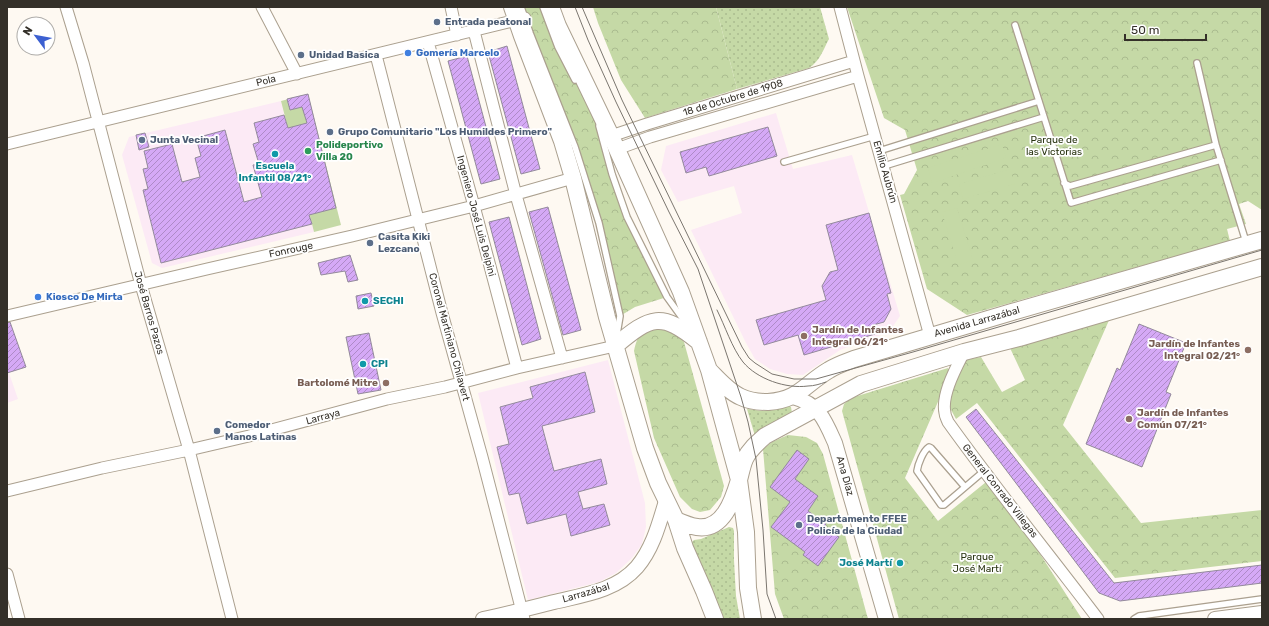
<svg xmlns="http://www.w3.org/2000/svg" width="1269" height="626" font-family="Rubik,sans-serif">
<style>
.education{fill:#fceaf5}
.grass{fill:url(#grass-dots)}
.park{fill:url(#park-crowns)}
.pitch{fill:#c5d9a6}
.building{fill:url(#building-hatch);stroke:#938a9b}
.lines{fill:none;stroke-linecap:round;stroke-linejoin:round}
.service-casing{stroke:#aba08f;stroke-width:8}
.minor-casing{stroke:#aba08f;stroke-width:13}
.tertiary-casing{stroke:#aba08f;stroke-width:16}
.secondary-casing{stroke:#aba08f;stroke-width:18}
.service{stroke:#fff;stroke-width:5.5}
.minor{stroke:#fff;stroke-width:11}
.tertiary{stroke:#fff;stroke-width:14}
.secondary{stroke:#fff;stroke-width:16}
.tram{stroke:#7b766f;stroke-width:1}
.service-dot{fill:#5c6f8a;stroke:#fff;stroke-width:1.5}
.shop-dot{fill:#3f7fe0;stroke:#fff;stroke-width:1.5}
.leisure-dot{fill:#2e9e5b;stroke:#fff;stroke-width:1.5}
.culture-dot{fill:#0f9aa8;stroke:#fff;stroke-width:1.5}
.education-dot{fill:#8d6e63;stroke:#fff;stroke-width:1.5}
.labels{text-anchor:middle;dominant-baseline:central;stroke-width:3.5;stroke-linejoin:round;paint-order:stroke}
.service-label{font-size:10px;font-weight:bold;fill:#4e5e75;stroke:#fff;text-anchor:start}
.shop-label{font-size:10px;font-weight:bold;fill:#366cbe;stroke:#fff;text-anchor:start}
.street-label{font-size:10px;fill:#343029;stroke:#fff}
.park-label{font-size:10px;fill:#293411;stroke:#fff}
.leisure-label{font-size:10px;font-weight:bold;fill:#27864d;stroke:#fff;text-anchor:start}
.culture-label{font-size:10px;font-weight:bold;fill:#0d838f;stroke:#fff;text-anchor:start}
.education-label{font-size:10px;font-weight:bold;fill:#785e54;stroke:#fff;text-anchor:start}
</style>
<defs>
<pattern id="grass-dots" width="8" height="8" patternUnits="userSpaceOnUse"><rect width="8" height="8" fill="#c5d9a6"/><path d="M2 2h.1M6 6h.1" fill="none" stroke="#aabb8f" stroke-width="1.8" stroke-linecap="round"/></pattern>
<pattern id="park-crowns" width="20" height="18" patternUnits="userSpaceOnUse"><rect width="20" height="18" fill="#c5d9a6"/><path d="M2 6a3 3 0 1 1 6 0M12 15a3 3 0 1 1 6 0" fill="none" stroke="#aabb8f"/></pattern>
<pattern id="building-hatch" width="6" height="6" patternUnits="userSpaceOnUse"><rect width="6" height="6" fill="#d5a9f6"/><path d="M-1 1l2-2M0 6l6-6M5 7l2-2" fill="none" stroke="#ae8ac7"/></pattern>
</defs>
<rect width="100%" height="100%" fill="#fef9f2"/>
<path class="education" d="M 281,101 L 314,232 L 162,268 L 152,263 L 122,155 L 129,137 Z
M 776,113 L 793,169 L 852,155 L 900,316 L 889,332 L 840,350 L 803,375 L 787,374 L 770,369 L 755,359 L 746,343 L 691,230 L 742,213 L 734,186 L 678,202 L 661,170 L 666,146 Z
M 11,324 L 26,367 L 9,373 L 18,399 L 7,403 L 7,325 Z
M 608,360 L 645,503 L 646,527 L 642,544 L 632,558 L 616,573 L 599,582 L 528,600 L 478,393 Z"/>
<path class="grass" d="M 716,7 L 820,7 L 829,39 C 823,50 820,61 809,68 L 737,89 Z
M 787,405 L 791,407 L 792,413 L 755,436 L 747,409 L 765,411 Z
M 729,527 L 733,528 L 734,531 L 734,560 L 736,596 L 740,619 L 721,619 L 692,546 L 692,542 L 694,540 L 701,539 Z"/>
<path class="park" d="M 521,7 L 543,7 L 598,124 L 627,217 L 667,297 L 635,307 L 620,316 L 599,223 L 575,147 Z
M 593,7 L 716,7 L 737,89 L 645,118 L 621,80 L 598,23 Z
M 847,7 L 1262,7 L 1262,210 L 1248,201 L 1239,204 L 1246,224 L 1227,229 L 1230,241 L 967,315 L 927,289 L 900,195 L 904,194 L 917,170 L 905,130 L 884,118 Z
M 1110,318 L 1063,425 L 1141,523 L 1262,510 L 1262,561 L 1115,578 L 977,403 L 956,419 L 950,408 L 949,398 L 966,360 L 981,357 L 1002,392 L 1025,380 L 1010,348 Z
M 657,325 L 678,334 L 684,342 L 724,486 L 721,497 L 710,510 L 700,512 L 692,509 L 680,497 L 654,438 L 634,351 C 638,333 641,333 657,325 Z
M 948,368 L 950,374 L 905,478 L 938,521 L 991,478 L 1082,619 L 899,619 L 842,411 L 844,404 L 851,398 Z
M 788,435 L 806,437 L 817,443 L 823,454 L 868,619 L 784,619 L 775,594 L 763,449 L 772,442 Z"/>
<path class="pitch" d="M 308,94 L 341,225 L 314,232 L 281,101 Z
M 1002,144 L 1006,158 L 932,183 L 928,168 Z
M 1010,169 L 1015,184 L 963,199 L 959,184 Z
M 957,208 L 973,260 L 958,265 L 942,212 Z"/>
<path class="building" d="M 507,46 L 540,169 L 521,174 L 488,52 Z
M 467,56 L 500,179 L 481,184 L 448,61 Z
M 308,94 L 336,208 L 309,215 L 312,224 L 161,263 L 143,190 L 148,189 L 143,169 L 148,168 L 144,151 L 172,144 L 182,182 L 200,177 L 195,158 L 201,156 L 196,138 L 225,130 L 244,202 L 262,197 L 253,165 L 259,164 L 253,144 L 259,142 L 254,123 L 284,115 L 288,128 L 307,123 L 302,107 L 290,110 L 287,99 Z
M 768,127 L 777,156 L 709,176 L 706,167 L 686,173 L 680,152 Z
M 145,133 L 149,147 L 139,150 L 136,135 Z
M 548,207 L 581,330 L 563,335 L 529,212 Z
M 869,213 L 891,293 L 887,294 L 891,309 L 884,322 L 873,325 L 875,334 L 804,355 L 798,335 L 764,345 L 756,320 L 826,300 L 822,286 L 830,272 L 838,270 L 826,225 Z
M 509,217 L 541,339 L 522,345 L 489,222 Z
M 350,255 L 358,280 L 348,282 L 345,271 L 321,275 L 318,263 Z
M 371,293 L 374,306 L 358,309 L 356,296 Z
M 10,322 L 26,367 L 7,373 L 7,323 Z
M 1139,324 L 1186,343 L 1166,392 L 1171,394 L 1142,467 L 1086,444 L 1117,368 L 1120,370 Z
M 369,333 L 381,390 L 358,394 L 346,337 Z
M 585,372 L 595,412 L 542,426 L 554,471 L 601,459 L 607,484 L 578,492 L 583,509 L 604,504 L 610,525 L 571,536 L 566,514 L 527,524 L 519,493 L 509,495 L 497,447 L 509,444 L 500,407 L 533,398 L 530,387 Z
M 976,409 L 1114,583 L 1262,565 L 1262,583 L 1120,601 L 1099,593 L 966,417 Z
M 797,450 L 809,459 L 795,479 L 818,496 L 808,511 L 826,524 L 824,527 L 839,537 L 818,566 L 803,555 L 805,552 L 771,527 L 790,502 L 770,487 Z"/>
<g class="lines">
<g class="service-casing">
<path id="service" d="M 521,7 L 530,33 L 575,147 L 599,223 L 620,316 L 617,334
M 543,7 L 558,47 L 575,80
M 1015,25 L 1071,203 L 1221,160
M 1197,63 L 1216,145 L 1246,242
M 599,126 L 612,174 L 627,217 L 667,297 L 685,322
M 879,151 L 1039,101
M 784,162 L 875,136
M 884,166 L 1044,117
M 1064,183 L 1070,186 L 1216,145
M 965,487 L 931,448 L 929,447 C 923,451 918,464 917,471 L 941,505 L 944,505 L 984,471
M 1134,619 L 1139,616 L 1262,599"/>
</g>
<g class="minor-casing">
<path id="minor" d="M 66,7 L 83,63 L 141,285 L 189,450 L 232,619
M 262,7 L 297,74
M 451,7 L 457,35
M 840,7 L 858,76 L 930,336
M 474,31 L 516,195 L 562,358
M 428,42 L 474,206 L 517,368
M 376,55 L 442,313 L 482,457 L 524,619
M 611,136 L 647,124 L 854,61
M 7,144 L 525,18
M 617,149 L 650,137 L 858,76
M 7,316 L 207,269 L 352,236 L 474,206 L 573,178
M 964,352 C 956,368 941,395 945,413 C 945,416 947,419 948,422 C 996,489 1048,553 1098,619
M 7,491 L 102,468 L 189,450 L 249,436 L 387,399 L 445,387 L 517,368 L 615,346
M 7,574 L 19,619"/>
</g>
<g class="tertiary-casing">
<path id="tertiary" d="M 793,397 C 819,404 825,420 835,443 L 886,619
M 483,619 C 507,614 530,608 554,602 C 583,595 616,591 637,567 C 653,548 659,524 666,501
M 1215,619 L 1262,613"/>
</g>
<g class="secondary-casing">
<path id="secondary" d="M 512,7 L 522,36 L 562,141 L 573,178 L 607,317 L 645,448 L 658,483 L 676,520 L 685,548 L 704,591 L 715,619
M 551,7 L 558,26 L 611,136 L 681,292 L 709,370 L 739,480 L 746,532 L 748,588 L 753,619
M 615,346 C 651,316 661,311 699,342
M 709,370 C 718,379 729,392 741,397 C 749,401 759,402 768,402 C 799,400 805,384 829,370 C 837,365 846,362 854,359 L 1012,312 L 1262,240
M 676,520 C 683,523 690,526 697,527 C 723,531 733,500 739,480 C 741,473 742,466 745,459 C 749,450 757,443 765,436 L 861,384 L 964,352 L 1019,338 L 1262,267"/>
</g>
<use href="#service" class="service"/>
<use href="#minor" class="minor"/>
<use href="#tertiary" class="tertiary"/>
<use href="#secondary" class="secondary"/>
<path class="tram" d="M 575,7 L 588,40 L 616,102 L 669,212 L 698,269 L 741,397 L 748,422 L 756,459 L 763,530 L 767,594 L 776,619
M 582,7 L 622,100 L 742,347 L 749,358 L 755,363 L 772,374 L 794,379 L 816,379 L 913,352 L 1262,250
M 717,310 C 725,326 732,348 743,362 C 757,379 786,389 808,386 C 814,386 820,384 826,382"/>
</g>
<g class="service-dot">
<circle cx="437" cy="22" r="4"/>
<circle cx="301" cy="55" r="4"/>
<circle cx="330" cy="132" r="4"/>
<circle cx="142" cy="140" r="4"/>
<circle cx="370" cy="243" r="4"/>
<circle cx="217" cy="431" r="4"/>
<circle cx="799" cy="525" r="4"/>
</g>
<g class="shop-dot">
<circle cx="408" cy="53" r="4"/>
<circle cx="38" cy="297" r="4"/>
</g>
<circle class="leisure-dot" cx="308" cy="151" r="4"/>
<g class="culture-dot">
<circle cx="275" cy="154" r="4"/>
<circle cx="365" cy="301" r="4"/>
<circle cx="363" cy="364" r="4"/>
<circle cx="900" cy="563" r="4"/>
</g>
<g class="education-dot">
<circle cx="804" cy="336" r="4"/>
<circle cx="1248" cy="350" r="4"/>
<circle cx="386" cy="383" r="4"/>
<circle cx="1129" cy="419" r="4"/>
</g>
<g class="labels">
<g class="service-label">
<text x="445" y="22">Entrada peatonal</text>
<text x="309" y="55">Unidad Basica</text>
<text x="338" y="132">Grupo Comunitario "Los Humildes Primero"</text>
<text x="150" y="140">Junta Vecinal</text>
<text x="378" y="237">Casita Kiki<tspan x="378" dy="12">Lezcano</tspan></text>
<text x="225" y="425">Comedor<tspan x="225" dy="12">Manos Latinas</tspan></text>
<text x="807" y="519">Departamento FFEE<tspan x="807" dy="12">Policía de la Ciudad</tspan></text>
</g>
<g class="shop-label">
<text x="416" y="53">Gomería Marcelo</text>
<text x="46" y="297">Kiosco De Mirta</text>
</g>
<g class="street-label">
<text transform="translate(266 81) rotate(-14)">Pola</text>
<text transform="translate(733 98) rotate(-17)">18 de Octubre de 1908</text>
<text transform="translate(885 172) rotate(74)">Emilio Aubrún</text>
<text transform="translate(476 216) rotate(75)">Ingeniero José Luis Delpini</text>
<text transform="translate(291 250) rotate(-12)">Fonrouge</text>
<text transform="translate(149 313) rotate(74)">José Barros Pazos</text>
<text transform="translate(977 322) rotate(-16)">Avenida Larrazábal</text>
<text transform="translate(449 337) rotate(75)">Coronel Martiniano Chilavert</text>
<text transform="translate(323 417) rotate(-15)">Larraya</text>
<text transform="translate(845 476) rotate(74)">Ana Díaz</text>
<text transform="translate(1000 491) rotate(52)">General Conrado Villegas</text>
<text transform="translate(586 593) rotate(-16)">Larrazábal</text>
</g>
<g class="park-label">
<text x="1054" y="140">Parque de<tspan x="1054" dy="12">las Victorias</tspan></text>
<text x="977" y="557">Parque<tspan x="977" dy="12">José Martí</tspan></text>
</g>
<g class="leisure-label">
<text x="316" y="145">Polideportivo<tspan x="316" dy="12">Villa 20</tspan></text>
</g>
<g class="culture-label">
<text x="275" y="166" text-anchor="middle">Escuela<tspan x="275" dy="12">Infantil 08/21°</tspan></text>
<text x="373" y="301">SECHI</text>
<text x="371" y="364">CPI</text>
<text x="892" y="563" text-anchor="end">José Martí</text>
</g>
<g class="education-label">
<text x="812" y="330">Jardín de Infantes<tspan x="812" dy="12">Integral 06/21°</tspan></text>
<text x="1240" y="344" text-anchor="end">Jardín de Infantes<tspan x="1240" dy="12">Integral 02/21°</tspan></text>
<text x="378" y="383" text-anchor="end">Bartolomé Mitre</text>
<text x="1137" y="413">Jardín de Infantes<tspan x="1137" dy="12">Común 07/21°</tspan></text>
</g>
</g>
<rect width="1269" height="626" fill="none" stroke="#343029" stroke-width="16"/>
<g transform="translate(36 36) rotate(302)"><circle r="19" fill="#ffffff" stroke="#aeaca9"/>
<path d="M0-3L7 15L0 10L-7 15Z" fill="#3c60d1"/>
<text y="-6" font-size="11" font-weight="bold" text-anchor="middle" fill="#343029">N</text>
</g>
<path d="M1125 34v6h81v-6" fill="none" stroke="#343029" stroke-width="2"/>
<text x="1131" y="34" font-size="12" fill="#343029" stroke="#ffffff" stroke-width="3" paint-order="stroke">50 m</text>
</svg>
